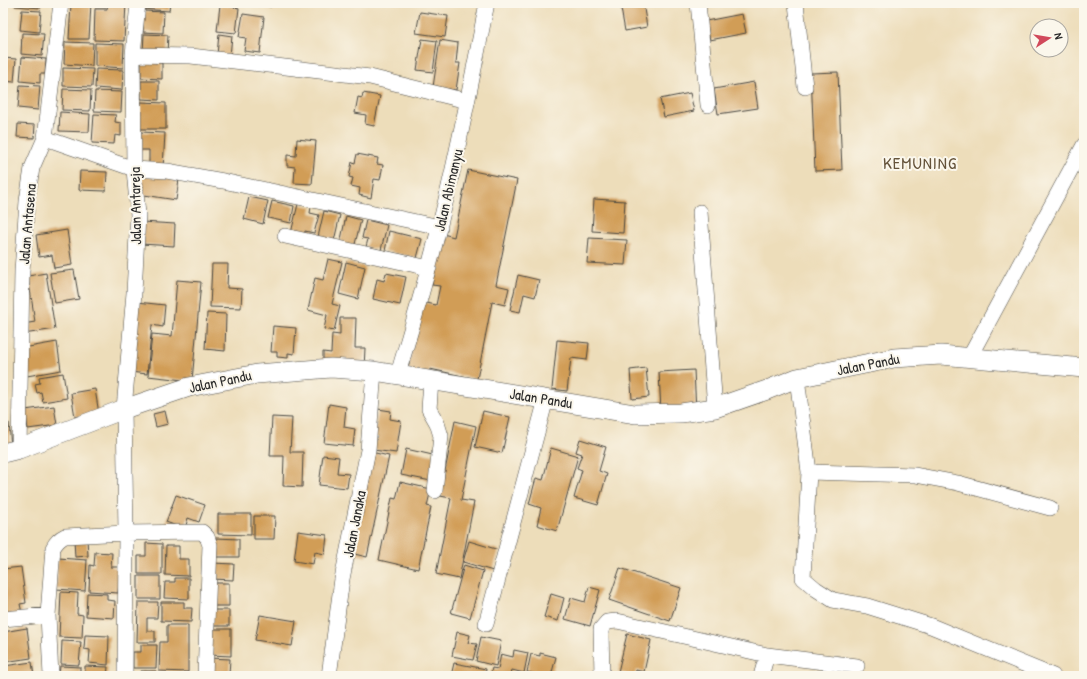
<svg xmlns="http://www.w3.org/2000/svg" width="1087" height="679" font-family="'Patrick Hand',sans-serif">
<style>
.building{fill:#d19d57}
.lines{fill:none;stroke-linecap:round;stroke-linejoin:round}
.minor-casing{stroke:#484640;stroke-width:16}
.tertiary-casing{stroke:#484640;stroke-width:20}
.minor{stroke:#fff;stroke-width:15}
.tertiary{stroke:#fff;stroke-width:19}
.labels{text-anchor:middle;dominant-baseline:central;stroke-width:4;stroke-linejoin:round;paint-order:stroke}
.street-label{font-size:15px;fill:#2b2b2b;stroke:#fbf7ec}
.quarter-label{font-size:17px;letter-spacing:1px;fill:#65533a;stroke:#fbf7ec}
</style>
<rect width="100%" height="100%" fill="#fbf7ec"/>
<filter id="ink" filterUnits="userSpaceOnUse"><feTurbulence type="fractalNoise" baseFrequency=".025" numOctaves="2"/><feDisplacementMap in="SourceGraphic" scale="8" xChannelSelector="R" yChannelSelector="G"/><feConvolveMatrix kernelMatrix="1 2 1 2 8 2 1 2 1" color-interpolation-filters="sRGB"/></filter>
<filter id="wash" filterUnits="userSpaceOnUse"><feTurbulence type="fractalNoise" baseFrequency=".012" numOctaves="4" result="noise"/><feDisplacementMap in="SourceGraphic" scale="16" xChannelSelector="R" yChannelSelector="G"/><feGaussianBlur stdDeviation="0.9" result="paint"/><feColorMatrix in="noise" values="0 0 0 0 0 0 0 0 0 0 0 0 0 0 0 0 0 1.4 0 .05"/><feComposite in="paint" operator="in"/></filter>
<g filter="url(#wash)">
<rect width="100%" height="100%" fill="#edddba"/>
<g id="blocks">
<path class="building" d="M 15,3 L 41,3 L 41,8 L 15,6 Z
M 71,3 L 91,3 L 89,39 L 69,39 Z
M 94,3 L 106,3 L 106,7 L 94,7 Z
M 108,3 L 126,3 L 124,41 L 94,40 L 95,9 L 107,9 Z
M 141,3 L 170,3 L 169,11 L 141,9 Z
M 248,3 L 271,3 L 271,7 Z
M 620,3 L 643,3 L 647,27 L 625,31 Z
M 220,5 L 239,8 L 236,33 L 217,31 Z
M 22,10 L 41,11 L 39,32 L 20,30 Z
M 144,11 L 164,12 L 163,33 L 143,32 Z
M 420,12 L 448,16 L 445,37 L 416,33 Z
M 243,14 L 264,17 L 260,53 L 244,51 L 246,38 L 239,37 Z
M 742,14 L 746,33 L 710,40 L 706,21 Z
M 22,33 L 44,34 L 42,56 L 21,54 Z
M 144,34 L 168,35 L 167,54 L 143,53 Z
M 219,34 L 232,36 L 230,56 L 217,55 Z
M 422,39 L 437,41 L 433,72 L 417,70 Z
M 440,40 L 458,43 L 456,63 L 460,63 L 456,90 L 433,87 Z
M 65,42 L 93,43 L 92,66 L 64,64 Z
M 95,43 L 124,44 L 123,68 L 95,66 Z
M 22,57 L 46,59 L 45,74 L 40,74 L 40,83 L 20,81 Z
M 3,58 L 16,59 L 14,82 L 3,81 Z
M 141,62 L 162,63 L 162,79 L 141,78 Z
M 63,68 L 93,69 L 92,87 L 63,86 Z
M 96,69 L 123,70 L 122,90 L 95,88 Z
M 838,72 L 842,170 L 815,171 L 811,73 Z
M 141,81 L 159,81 L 159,100 L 141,99 Z
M 754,82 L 758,108 L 718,114 L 714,89 Z
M 20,85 L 40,86 L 38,110 L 18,108 Z
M 63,89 L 91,90 L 90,111 L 62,110 Z
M 95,91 L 122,92 L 121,112 L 94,111 Z
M 363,93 L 380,96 L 374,126 L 365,124 L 366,115 L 355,113 L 358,97 L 362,98 Z
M 690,93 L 694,111 L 664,117 L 660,99 Z
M 141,102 L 166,103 L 166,129 L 140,129 Z
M 60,112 L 90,114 L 89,132 L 59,131 Z
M 94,114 L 116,115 L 115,122 L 121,123 L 121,136 L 115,135 L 114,144 L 92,143 Z
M 18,124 L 35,125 L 34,138 L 17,137 Z
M 140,132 L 165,133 L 163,168 L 149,167 L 149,150 L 139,150 Z
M 297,139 L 316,141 L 312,184 L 294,183 L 295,167 L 287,166 L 287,155 L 296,156 Z
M 357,154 L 378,158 L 377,164 L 383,165 L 380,180 L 374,179 L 371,198 L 359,195 L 360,188 L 351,186 L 353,178 L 349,177 L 352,162 L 355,163 Z
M 468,170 L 517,180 L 496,285 L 509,288 L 505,305 L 492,302 L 477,379 L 430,369 L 429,377 L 407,372 L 422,302 L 436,305 L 440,286 L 432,285 L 443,234 L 454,237 Z
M 80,171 L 107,172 L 106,191 L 79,190 Z
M 140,173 L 179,179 L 176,200 L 138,194 Z
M 249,197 L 268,201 L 263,224 L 244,219 Z
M 594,199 L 625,201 L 623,233 L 592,231 Z
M 272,201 L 294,206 L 291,223 L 268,218 Z
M 298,204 L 311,207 L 310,213 L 319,215 L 314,233 L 305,231 L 304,236 L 291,233 Z
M 324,211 L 340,215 L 334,241 L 318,237 Z
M 346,216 L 361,220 L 354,248 L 340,244 Z
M 366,220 L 387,225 L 381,250 L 366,247 L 368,239 L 362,238 Z
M 142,222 L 175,224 L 174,246 L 141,244 Z
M 67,230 L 72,265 L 54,268 L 52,255 L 39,257 L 36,235 Z
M 389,231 L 422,239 L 417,258 L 385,251 Z
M 589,238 L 627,240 L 625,265 L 587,263 Z
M 328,259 L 342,262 L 332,304 L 340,306 L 334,331 L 324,329 L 327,315 L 308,310 L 315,278 L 323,280 Z
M 346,262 L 365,267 L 358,299 L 339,294 Z
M 212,264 L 228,264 L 227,288 L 242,289 L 241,308 L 210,307 Z
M 74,270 L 79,299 L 55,303 L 50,273 Z
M 46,273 L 55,329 L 24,334 L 23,324 L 35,322 L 28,276 Z
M 386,273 L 406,277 L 400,305 L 373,299 L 377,279 L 384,281 Z
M 518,275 L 539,280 L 535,297 L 524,294 L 520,312 L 510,310 Z
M 177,280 L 201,282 L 192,381 L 148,376 L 152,334 L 172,336 Z
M 137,302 L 165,305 L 163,327 L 152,325 L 147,374 L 130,372 Z
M 207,313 L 226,314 L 225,351 L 205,349 Z
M 340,318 L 356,318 L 355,348 L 365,348 L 364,369 L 323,362 L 323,352 L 331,353 L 332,334 L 340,335 Z
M 273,326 L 296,328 L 294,354 L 288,353 L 288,358 L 277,357 L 277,352 L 271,352 Z
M 557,340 L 589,343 L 587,360 L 571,358 L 567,391 L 552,389 Z
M 57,342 L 61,370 L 27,376 L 23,348 Z
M 646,368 L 649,397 L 632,399 L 630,370 Z
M 694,370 L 696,411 L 661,412 L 659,372 Z
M 63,373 L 67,398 L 43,402 L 41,392 L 37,393 L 35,384 L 40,383 L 39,377 Z
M 95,389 L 99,414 L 75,417 L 71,393 Z
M 329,404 L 346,407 L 344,427 L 355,429 L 353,446 L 324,443 Z
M 54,406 L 57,425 L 28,429 L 25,410 Z
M 378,409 L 391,411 L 390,419 L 401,421 L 396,453 L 373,450 Z
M 165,411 L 168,424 L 156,427 L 153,414 Z
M 483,411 L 510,417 L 502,453 L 475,447 Z
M 272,417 L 292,418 L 290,452 L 303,452 L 302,487 L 283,486 L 284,456 L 270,456 Z
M 455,421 L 476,426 L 461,500 L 474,502 L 459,579 L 436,574 L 451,498 L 440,496 Z
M 9,423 L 11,447 L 3,448 L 3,424 Z
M 580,439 L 606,447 L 599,471 L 607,474 L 598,505 L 574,498 L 582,470 L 577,468 L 582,454 L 576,452 Z
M 551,448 L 578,456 L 557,531 L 537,525 L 541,508 L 529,504 L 536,478 L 543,480 Z
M 406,449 L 437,456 L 431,481 L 401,475 Z
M 371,452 L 389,456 L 367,557 L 350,553 Z
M 323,455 L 339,457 L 337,473 L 349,474 L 347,488 L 319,485 Z
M 400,482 L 431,489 L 427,506 L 431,507 L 418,569 L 379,560 L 392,498 L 396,499 Z
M 176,495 L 205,505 L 199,522 L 188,518 L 185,529 L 166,522 Z
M 218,514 L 251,514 L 251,535 L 218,534 Z
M 254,516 L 275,516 L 274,539 L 254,539 Z
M 298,531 L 327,535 L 325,554 L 315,552 L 313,564 L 294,561 Z
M 87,538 L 88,556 L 75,557 L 74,539 Z
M 216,538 L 239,539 L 239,557 L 215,557 Z
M 469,541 L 499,550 L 493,571 L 463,562 Z
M 146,543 L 162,544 L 162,574 L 138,574 L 138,556 L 146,556 Z
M 166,546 L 179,546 L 179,559 L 189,559 L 189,576 L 165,575 Z
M 95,552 L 112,553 L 111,567 L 120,567 L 118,593 L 89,591 L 90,565 L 94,566 Z
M 58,558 L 87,560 L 85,591 L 56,589 Z
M 212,563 L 234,564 L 233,580 L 212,579 Z
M 464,565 L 483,571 L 470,618 L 451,613 Z
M 21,567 L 26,603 L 20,604 L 22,613 L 3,616 L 3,569 Z
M 620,568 L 681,588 L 670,621 L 609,600 Z
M 138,576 L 160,576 L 160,599 L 138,599 Z
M 175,578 L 189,578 L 189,599 L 164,598 L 165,582 L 175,582 Z
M 215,583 L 229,583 L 229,606 L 214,606 Z
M 589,587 L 600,590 L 590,626 L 565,619 L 571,598 L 585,602 Z
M 61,592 L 78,593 L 77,614 L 83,615 L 82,638 L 59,637 Z
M 87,593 L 107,594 L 107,600 L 115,601 L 114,618 L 86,616 Z
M 551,594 L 564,598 L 558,621 L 544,617 Z
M 138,602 L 158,602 L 157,618 L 147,618 L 147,631 L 155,631 L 155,642 L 137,642 Z
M 161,602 L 184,602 L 184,608 L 192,608 L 191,622 L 161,621 Z
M 211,610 L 229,610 L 229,626 L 211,626 Z
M 260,615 L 296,621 L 292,646 L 255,640 Z
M 167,625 L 188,625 L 188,672 L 159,671 L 160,642 L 167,642 Z
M 27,628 L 31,658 L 4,662 L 3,632 Z
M 210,629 L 231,629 L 231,656 L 210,655 Z
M 457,632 L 470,635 L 468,643 L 477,644 L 473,660 L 452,656 Z
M 627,634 L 651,640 L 644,672 L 636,670 L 635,676 L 618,672 Z
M 85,635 L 109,636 L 108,665 L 89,663 L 90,650 L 84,649 Z
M 481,637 L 501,641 L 496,666 L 476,661 Z
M 62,641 L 81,642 L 79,665 L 61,664 Z
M 141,645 L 157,645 L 156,668 L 133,668 L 133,652 L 141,652 Z
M 514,650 L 528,653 L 524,673 L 512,670 L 510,676 L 490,676 L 492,668 L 498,669 L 501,654 L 513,657 Z
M 540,653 L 556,657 L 551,676 L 545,676 L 527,672 L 531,654 L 540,656 Z
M 209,658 L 230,659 L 229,675 L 209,675 Z
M 32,662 L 34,676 L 6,676 L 4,666 Z
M 454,663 L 486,669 L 485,676 L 451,676 Z
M 60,666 L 80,667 L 80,676 L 59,676 Z
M 85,666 L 108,667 L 107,676 L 85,676 Z
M 141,671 L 156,671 L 156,676 L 141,676 Z"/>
</g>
</g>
<g filter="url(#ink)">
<use href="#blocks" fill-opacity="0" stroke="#484640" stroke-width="1"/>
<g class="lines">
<g class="minor-casing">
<path id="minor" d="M 698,3 L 708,105
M 796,3 L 805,87
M 133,55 L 191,56 L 370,77 L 467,101
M 45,138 L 134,169 L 167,171 L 223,181 L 440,227
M 700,212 L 715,408
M 285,236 L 429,268
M 969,358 L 1084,145
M 398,374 C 412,326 427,277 439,228 C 458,154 472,78 487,3
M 797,378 L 809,472 L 803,578 L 816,589 L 833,600 L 867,606 L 931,626 L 1053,676
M 431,381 L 429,409 L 437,423 L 441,436 L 435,491
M 19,449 L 22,271 L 27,201 L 32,168 L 45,138 L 61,3
M 809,472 L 915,475 L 958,483 L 1050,508
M 3,619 L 48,615
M 486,624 L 546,399
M 51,676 L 48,615 L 53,548 C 56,542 59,539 65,536 L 126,533 L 202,532 L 207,537 L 210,545 L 205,676
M 125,676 L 126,533 L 124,409 L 134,293 L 138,215 L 134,169 L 133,55 L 138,3
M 329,676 L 342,579 L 368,450 L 374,371
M 602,676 L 601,629 L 607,622 L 617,621 L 767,655 L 857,666
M 761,676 L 767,655"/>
</g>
<g class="tertiary-casing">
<path id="tertiary" d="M 3,453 L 19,449 L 124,409 L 189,387 L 257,374 L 331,368 L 374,371 L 635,414 L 681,413 L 715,408 L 767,390 L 797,378 L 894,358 L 941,355 L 1084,368"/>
</g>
<use href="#minor" class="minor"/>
<use href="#tertiary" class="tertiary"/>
</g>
</g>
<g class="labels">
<g class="street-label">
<text transform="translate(448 190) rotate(-77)">Jalan Abimanyu</text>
<text transform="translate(135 206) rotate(-91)">Jalan Antareja</text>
<text transform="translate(27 224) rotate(-85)">Jalan Antasena</text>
<text transform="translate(868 364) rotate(-11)">Jalan Pandu</text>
<text transform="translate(220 381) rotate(-12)">Jalan Pandu</text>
<text transform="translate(541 398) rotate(9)">Jalan Pandu</text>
<text transform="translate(354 524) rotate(-79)">Jalan Janaka</text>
</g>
<g class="quarter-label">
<text x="920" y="162">KEMUNING</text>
</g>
</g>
<rect width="1087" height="679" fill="none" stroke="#fbf7ec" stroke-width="16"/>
<g transform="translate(1049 38) rotate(78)"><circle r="19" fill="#fbf7ec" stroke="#a8a59f"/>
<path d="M0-3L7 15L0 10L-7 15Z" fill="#d1495b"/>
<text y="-6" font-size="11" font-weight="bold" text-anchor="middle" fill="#2b2b2b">N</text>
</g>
</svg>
